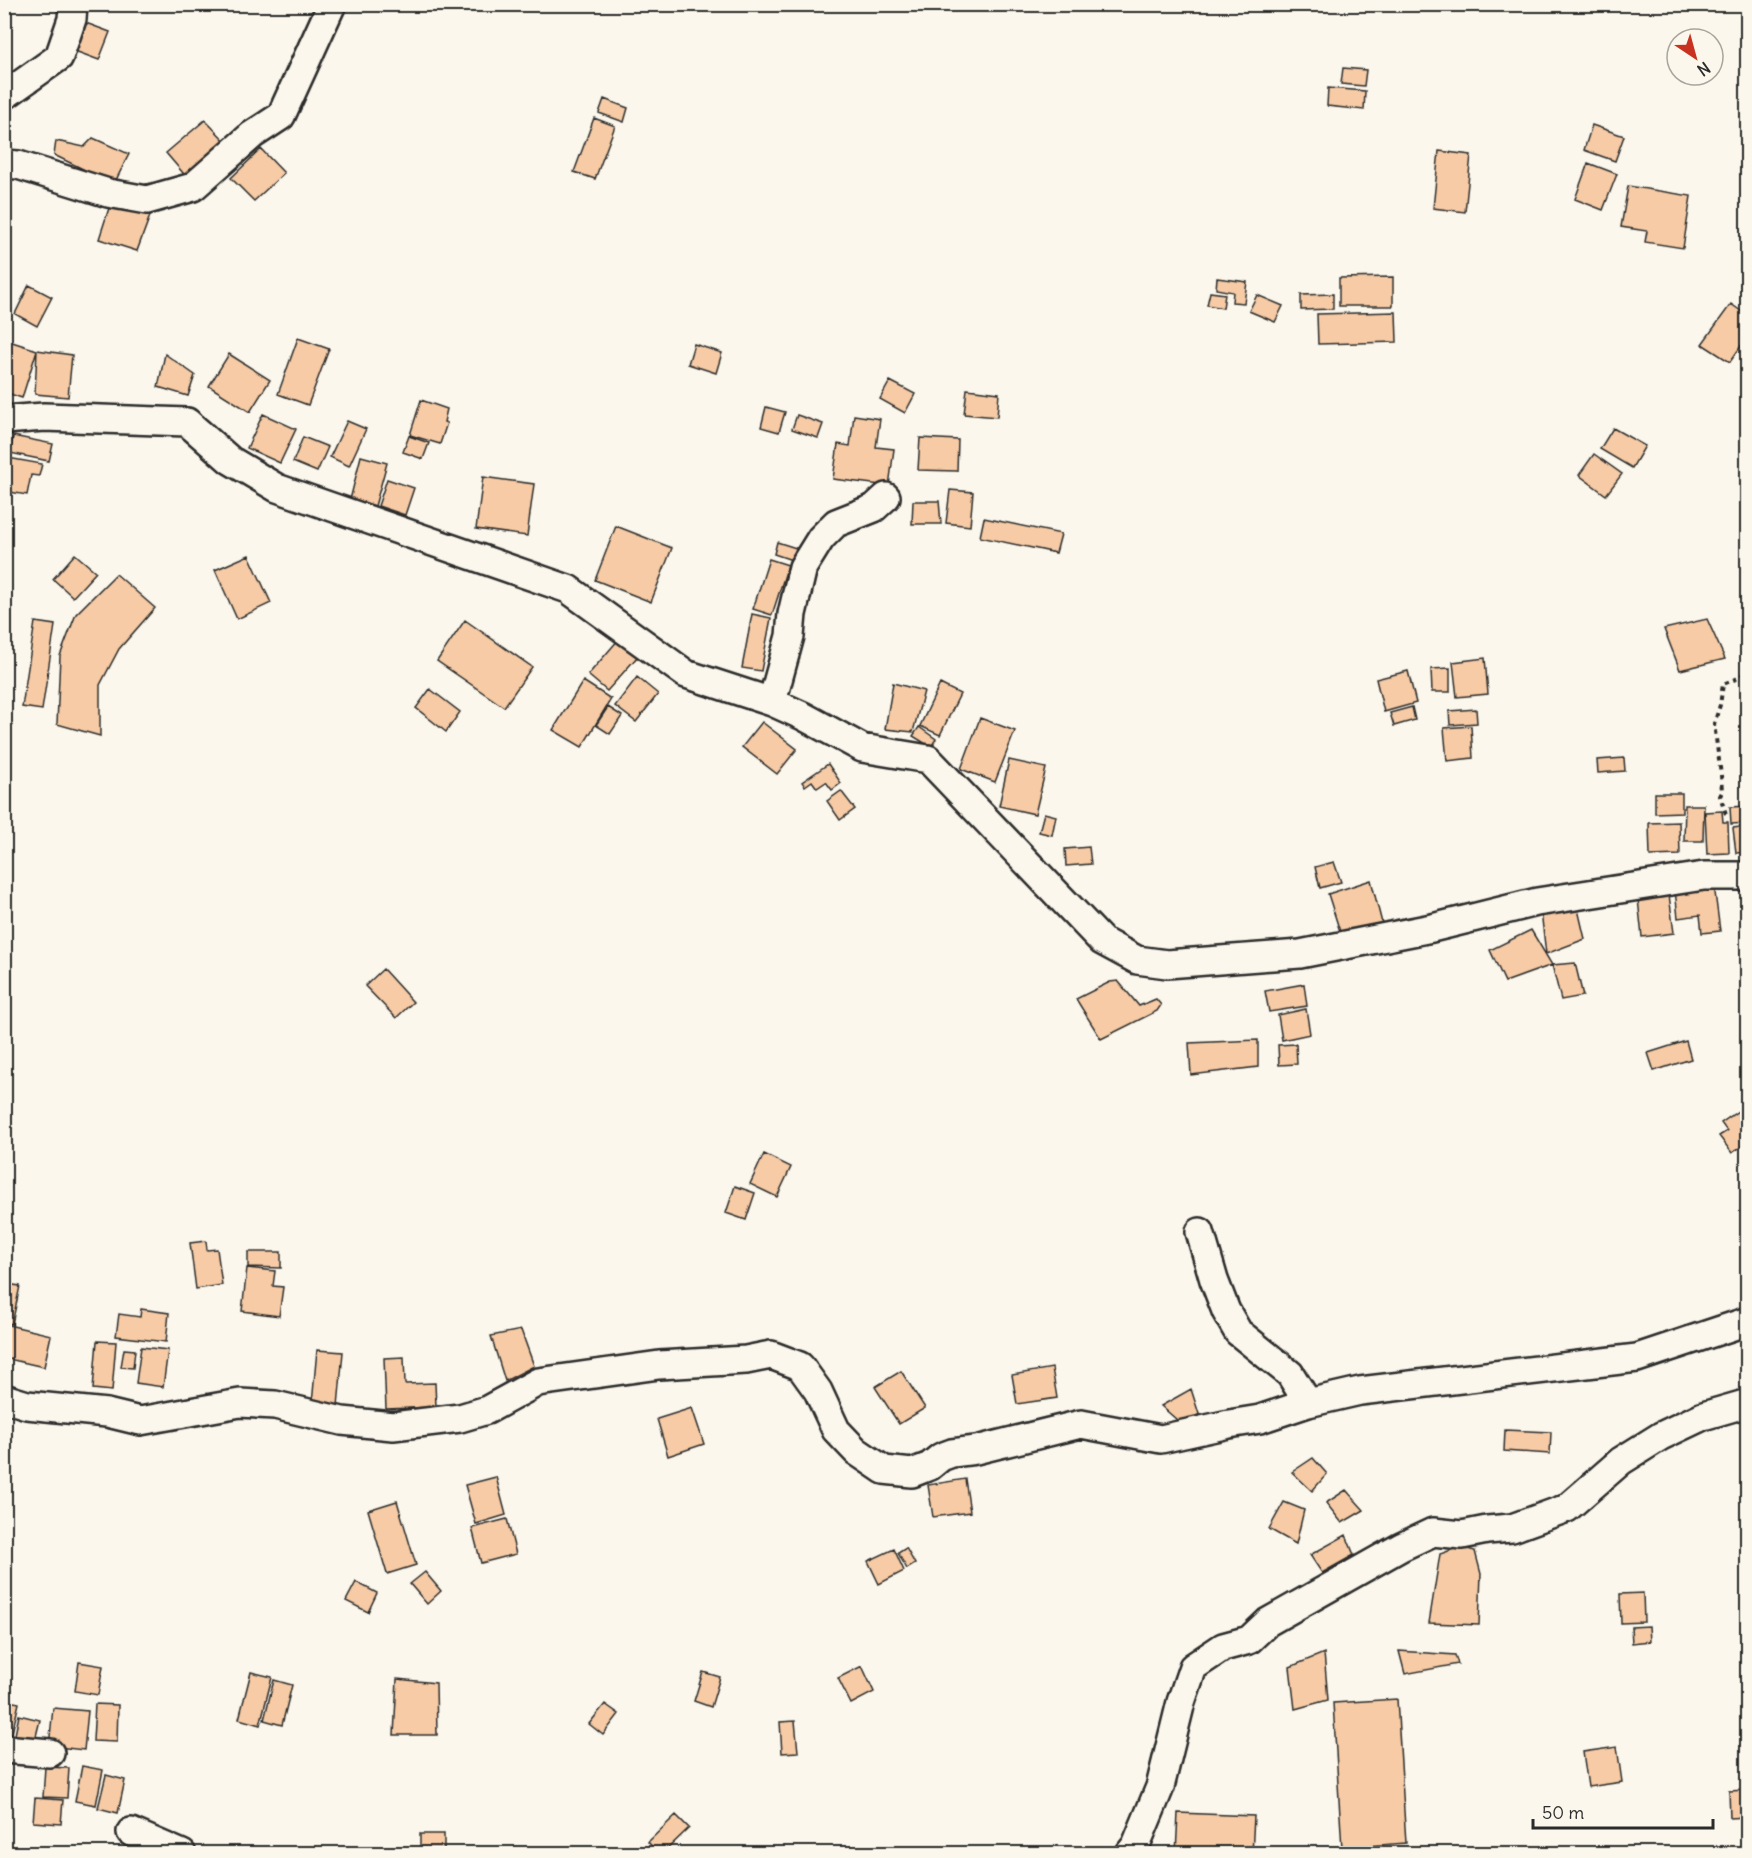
<svg xmlns="http://www.w3.org/2000/svg" width="1752" height="1858" font-family="Delius,sans-serif">
<style>
.building{fill:#f6cba5;stroke:#2b2b2b;stroke-width:1.5}
.lines{fill:none;stroke-linecap:round;stroke-linejoin:round}
.minor-casing{stroke:#2b2b2b;stroke-width:32}
.path{stroke:#2b2b2b;stroke-width:4;stroke-dasharray:4.5 4.5;stroke-linecap:butt}
.minor{stroke:#fbf7ec;stroke-width:27}
</style>
<rect width="100%" height="100%" fill="#fbf7ec"/>
<filter id="ink" filterUnits="userSpaceOnUse"><feTurbulence type="fractalNoise" baseFrequency=".0167" numOctaves="2"/><feDisplacementMap in="SourceGraphic" scale="12" xChannelSelector="R" yChannelSelector="G"/><feConvolveMatrix kernelMatrix="1 2 1 2 8 2 1 2 1" color-interpolation-filters="sRGB"/></filter>
<g filter="url(#ink)">
<path class="building" d="M 75,19 L 110,32 L 99,60 L 64,47 Z
M 1343,68 L 1366,70 L 1364,86 L 1341,84 Z
M 1328,88 L 1365,91 L 1364,110 L 1327,106 Z
M 604,99 L 628,108 L 624,122 L 599,113 Z
M 594,118 L 615,126 L 595,179 L 574,172 Z
M 205,120 L 229,145 L 189,180 L 166,153 Z
M 1592,125 L 1624,136 L 1615,161 L 1584,150 Z
M 93,138 L 129,154 L 114,184 L 54,155 L 56,141 L 84,147 Z
M 261,149 L 284,173 L 254,201 L 231,178 Z
M 1439,151 L 1471,155 L 1465,212 L 1433,208 Z
M 1588,163 L 1617,174 L 1603,210 L 1575,199 Z
M 1628,186 L 1691,196 L 1683,248 L 1645,242 L 1647,231 L 1621,227 Z
M 111,202 L 151,213 L 137,251 L 99,239 Z
M 1393,277 L 1393,306 L 1339,306 L 1339,278 Z
M 1217,278 L 1247,282 L 1244,303 L 1232,302 L 1233,292 L 1216,289 Z
M 29,285 L 52,297 L 37,326 L 15,314 Z
M 1210,292 L 1225,294 L 1223,308 L 1207,305 Z
M 1333,294 L 1333,309 L 1301,310 L 1301,295 Z
M 1257,295 L 1283,306 L 1275,322 L 1249,311 Z
M 1731,304 L 1748,316 L 1748,336 L 1730,362 L 1702,344 Z
M 1396,312 L 1397,342 L 1318,344 L 1317,314 Z
M 298,338 L 329,349 L 308,405 L 278,394 Z
M 6,340 L 37,350 L 22,398 L 4,392 Z
M 694,344 L 722,353 L 716,373 L 688,364 Z
M 37,350 L 72,355 L 68,397 L 35,394 Z
M 165,354 L 195,375 L 188,396 L 158,387 Z
M 229,354 L 270,380 L 250,412 L 209,386 Z
M 890,381 L 915,394 L 905,413 L 880,399 Z
M 967,389 L 999,393 L 997,417 L 964,414 Z
M 421,400 L 447,409 L 444,422 L 447,423 L 440,444 L 410,435 Z
M 766,407 L 785,412 L 779,432 L 761,427 Z
M 263,414 L 296,429 L 280,463 L 247,448 Z
M 797,415 L 823,424 L 818,438 L 792,429 Z
M 854,415 L 880,419 L 876,447 L 894,449 L 889,486 L 833,479 L 838,444 L 850,446 Z
M 347,421 L 366,429 L 349,466 L 330,457 Z
M 1613,428 L 1645,446 L 1632,468 L 1600,449 Z
M 13,436 L 53,444 L 49,461 L 10,453 Z
M 409,436 L 429,443 L 423,459 L 403,452 Z
M 303,437 L 328,447 L 317,472 L 293,462 Z
M 920,438 L 958,440 L 957,471 L 918,470 Z
M 1594,454 L 1622,474 L 1606,495 L 1579,475 Z
M 361,456 L 387,463 L 375,506 L 350,500 Z
M 8,458 L 42,464 L 39,476 L 31,475 L 27,495 L 4,491 L 4,479 Z
M 483,477 L 534,484 L 527,536 L 476,529 Z
M 387,479 L 414,488 L 405,515 L 378,506 Z
M 950,490 L 973,492 L 970,526 L 946,523 Z
M 913,501 L 939,501 L 941,524 L 912,524 Z
M 984,518 L 1061,534 L 1056,553 L 980,537 Z
M 616,526 L 672,548 L 651,602 L 595,580 Z
M 777,542 L 796,548 L 792,560 L 774,554 Z
M 75,554 L 96,572 L 73,597 L 53,579 Z
M 249,555 L 271,603 L 237,619 L 215,570 Z
M 769,559 L 788,565 L 772,615 L 753,609 Z
M 116,574 L 155,608 L 119,649 L 100,685 L 100,736 L 57,724 L 60,656 L 76,614 Z
M 752,614 L 771,618 L 761,671 L 742,668 Z
M 1707,619 L 1725,659 L 1680,670 L 1664,629 Z
M 465,620 L 532,667 L 504,707 L 437,661 Z
M 35,622 L 55,625 L 42,710 L 22,707 Z
M 619,639 L 638,656 L 607,691 L 588,675 Z
M 1485,658 L 1488,694 L 1457,697 L 1453,662 Z
M 1450,668 L 1450,692 L 1432,692 L 1431,669 Z
M 1408,671 L 1416,703 L 1384,712 L 1376,679 Z
M 637,677 L 658,694 L 636,722 L 615,706 Z
M 583,681 L 611,699 L 582,747 L 553,730 Z
M 893,683 L 924,691 L 913,732 L 885,729 Z
M 940,684 L 960,694 L 940,735 L 920,726 Z
M 430,689 L 460,712 L 446,732 L 416,708 Z
M 608,707 L 622,716 L 610,734 L 596,725 Z
M 1412,707 L 1415,720 L 1394,726 L 1390,713 Z
M 1476,709 L 1477,723 L 1450,725 L 1449,711 Z
M 980,718 L 1015,731 L 995,782 L 961,769 Z
M 762,722 L 797,749 L 777,774 L 742,747 Z
M 1471,726 L 1473,758 L 1447,761 L 1444,728 Z
M 919,727 L 936,739 L 931,747 L 913,736 Z
M 1624,758 L 1625,771 L 1598,773 L 1597,760 Z
M 1009,760 L 1046,768 L 1035,814 L 999,806 Z
M 828,764 L 841,783 L 832,790 L 826,782 L 817,788 L 812,781 L 805,786 L 802,782 Z
M 841,791 L 855,809 L 840,820 L 827,801 Z
M 1655,793 L 1682,793 L 1682,812 L 1655,813 Z
M 1685,805 L 1704,805 L 1703,841 L 1684,841 Z
M 1748,806 L 1748,823 L 1731,824 L 1730,807 Z
M 1722,811 L 1723,822 L 1728,822 L 1729,853 L 1707,854 L 1705,812 Z
M 1044,813 L 1056,816 L 1052,835 L 1039,832 Z
M 1679,822 L 1680,855 L 1650,856 L 1649,823 Z
M 1748,826 L 1748,852 L 1736,853 L 1733,828 Z
M 1089,847 L 1091,864 L 1066,866 L 1065,849 Z
M 1334,862 L 1341,882 L 1320,888 L 1315,867 Z
M 1371,880 L 1383,927 L 1343,941 L 1328,894 Z
M 1714,885 L 1720,931 L 1702,933 L 1700,915 L 1678,918 L 1675,890 Z
M 1669,895 L 1674,933 L 1642,937 L 1638,899 Z
M 1577,905 L 1585,939 L 1546,954 L 1541,911 Z
M 1531,930 L 1552,965 L 1505,982 L 1490,950 Z
M 1575,963 L 1583,996 L 1561,1000 L 1552,965 Z
M 383,969 L 413,1002 L 396,1018 L 365,986 Z
M 1118,981 L 1139,1006 L 1156,999 L 1161,1005 L 1157,1011 L 1101,1039 L 1076,999 L 1110,982 Z
M 1304,984 L 1307,1006 L 1269,1012 L 1265,991 Z
M 1306,1009 L 1310,1034 L 1282,1040 L 1278,1015 Z
M 1258,1040 L 1258,1067 L 1191,1075 L 1189,1043 Z
M 1686,1041 L 1691,1059 L 1654,1071 L 1648,1053 Z
M 1296,1044 L 1297,1064 L 1279,1065 L 1278,1045 Z
M 1741,1109 L 1748,1118 L 1748,1142 L 1732,1153 L 1719,1136 L 1727,1131 L 1721,1123 Z
M 764,1154 L 791,1167 L 777,1197 L 750,1184 Z
M 735,1186 L 755,1193 L 746,1220 L 726,1213 Z
M 206,1241 L 207,1250 L 217,1249 L 222,1285 L 196,1289 L 190,1243 Z
M 248,1252 L 281,1252 L 281,1268 L 248,1267 Z
M 247,1268 L 275,1271 L 273,1286 L 283,1287 L 279,1316 L 242,1311 Z
M 6,1284 L 20,1286 L 12,1324 L 4,1322 Z
M 141,1309 L 169,1313 L 166,1342 L 116,1336 L 119,1314 L 140,1317 Z
M 4,1324 L 51,1335 L 44,1367 L 4,1358 Z
M 521,1330 L 534,1366 L 505,1381 L 491,1336 Z
M 97,1341 L 116,1342 L 112,1391 L 93,1389 Z
M 141,1347 L 168,1350 L 163,1387 L 136,1383 Z
M 124,1349 L 135,1350 L 133,1368 L 121,1367 Z
M 317,1350 L 343,1352 L 338,1406 L 312,1404 Z
M 404,1357 L 405,1384 L 435,1383 L 436,1407 L 386,1409 L 384,1358 Z
M 1052,1368 L 1057,1398 L 1017,1404 L 1012,1375 Z
M 901,1371 L 925,1408 L 899,1424 L 875,1387 Z
M 1191,1389 L 1199,1414 L 1184,1426 L 1161,1406 Z
M 692,1408 L 704,1444 L 668,1456 L 657,1419 Z
M 1505,1430 L 1551,1432 L 1550,1454 L 1504,1451 Z
M 1313,1458 L 1327,1474 L 1312,1491 L 1292,1472 Z
M 496,1477 L 506,1515 L 476,1524 L 465,1485 Z
M 965,1479 L 970,1512 L 933,1517 L 928,1485 Z
M 1346,1490 L 1364,1510 L 1342,1523 L 1326,1503 Z
M 397,1501 L 416,1565 L 387,1574 L 368,1510 Z
M 1284,1502 L 1304,1510 L 1296,1544 L 1269,1529 Z
M 507,1519 L 516,1554 L 481,1563 L 472,1528 Z
M 1346,1535 L 1354,1555 L 1322,1573 L 1310,1555 Z
M 1460,1547 L 1475,1551 L 1481,1574 L 1479,1625 L 1429,1623 L 1440,1554 Z
M 906,1548 L 915,1564 L 907,1569 L 898,1553 Z
M 894,1549 L 904,1571 L 879,1584 L 868,1561 Z
M 425,1572 L 441,1591 L 427,1604 L 410,1584 Z
M 356,1582 L 377,1593 L 368,1612 L 346,1601 Z
M 1643,1593 L 1644,1622 L 1621,1623 L 1620,1594 Z
M 1649,1626 L 1650,1641 L 1632,1643 L 1631,1627 Z
M 1399,1651 L 1455,1655 L 1458,1664 L 1405,1674 Z
M 1324,1653 L 1328,1700 L 1295,1709 L 1290,1667 Z
M 79,1662 L 103,1666 L 98,1695 L 75,1691 Z
M 862,1666 L 874,1692 L 851,1704 L 838,1678 Z
M 251,1672 L 272,1677 L 260,1725 L 239,1719 Z
M 703,1672 L 720,1677 L 711,1707 L 694,1701 Z
M 397,1679 L 436,1683 L 437,1735 L 394,1735 Z
M 274,1680 L 292,1685 L 282,1725 L 264,1720 Z
M 1397,1699 L 1406,1843 L 1342,1848 L 1333,1703 Z
M 4,1700 L 19,1703 L 11,1737 L 4,1736 Z
M 95,1704 L 118,1705 L 117,1742 L 93,1741 Z
M 605,1704 L 619,1714 L 603,1735 L 589,1724 Z
M 53,1708 L 88,1711 L 84,1750 L 49,1746 Z
M 19,1715 L 40,1720 L 35,1740 L 15,1735 Z
M 795,1721 L 798,1752 L 782,1753 L 780,1722 Z
M 1617,1747 L 1622,1782 L 1588,1787 L 1583,1752 Z
M 82,1766 L 103,1770 L 96,1805 L 75,1801 Z
M 45,1767 L 69,1768 L 67,1798 L 43,1797 Z
M 106,1775 L 125,1780 L 118,1813 L 98,1808 Z
M 1746,1790 L 1747,1817 L 1730,1818 L 1729,1791 Z
M 35,1798 L 63,1800 L 61,1824 L 33,1822 Z
M 1178,1813 L 1254,1816 L 1252,1854 L 1176,1854 Z
M 676,1815 L 689,1828 L 662,1854 L 659,1854 L 648,1842 Z
M 420,1834 L 444,1834 L 444,1854 L 420,1854 Z"/>
<g class="lines">
<g class="minor-casing">
<path id="minor" d="M 4,96 L 59,57 L 72,19 L 73,4
M 4,164 L 18,165 L 108,193 L 147,200 L 193,187 L 252,135 L 281,116 L 332,4
M 4,420 L 44,417 L 187,422 L 230,460 L 277,488 L 568,589 L 686,674 L 772,702 L 803,716 L 862,748 L 928,759 L 1102,941 L 1137,960 L 1167,964 L 1300,954 L 1432,928 L 1537,902 L 1704,876 L 1748,876
M 772,702 L 790,636 L 792,614 L 803,567 L 821,538 L 836,523 L 874,508 L 886,497
M 1200,1232 L 1214,1280 L 1226,1311 L 1238,1332 L 1290,1374 L 1308,1403
M 4,1398 L 27,1405 L 107,1413 L 140,1421 L 240,1403 L 275,1405 L 342,1421 L 393,1426 L 460,1418 L 487,1410 L 538,1382 L 659,1365 L 746,1360 L 771,1355 L 800,1366 L 818,1391 L 836,1430 L 856,1451 L 884,1470 L 912,1473 L 930,1466 L 941,1457 L 952,1453 L 976,1450 L 1081,1424 L 1161,1439 L 1229,1424 L 1260,1419 L 1308,1403 L 1360,1391 L 1637,1358 L 1748,1321
M 4,1749 L 50,1753
M 131,1832 L 182,1854
M 1129,1854 L 1136,1845 L 1160,1787 L 1181,1702 L 1193,1667 L 1223,1647 L 1249,1640 L 1268,1622 L 1401,1547 L 1433,1532 L 1462,1535 L 1487,1530 L 1512,1528 L 1567,1508 L 1621,1461 L 1661,1436 L 1703,1416 L 1748,1403"/>
</g>
<path class="path" d="M 1726,814 L 1720,796 L 1722,792 L 1721,775 L 1714,724 L 1720,705 L 1723,684 L 1736,679 L 1748,671"/>
<use href="#minor" class="minor"/>
</g>
</g>
<rect width="1752" height="1858" fill="none" stroke="#fbf7ec" stroke-width="24"/>
<rect x="12" y="12" width="1728" height="1834" fill="none" stroke="#2b2b2b" stroke-width="2" filter="url(#ink)"/>
<g transform="translate(1695 57) rotate(144)"><circle r="28" fill="#fbf7ec" stroke="#a8a59f" stroke-width="1.5"/>
<path d="M0-4.5L10 22L0 15L-10 22Z" fill="#c8321e"/>
<text y="-9" font-size="16" font-weight="bold" text-anchor="middle" fill="#2b2b2b">N</text>
</g>
<path d="M1533 1819v9h180v-9" fill="none" stroke="#2b2b2b" stroke-width="3"/>
<text x="1542" y="1819" font-size="18" fill="#2b2b2b" stroke="#fbf7ec" stroke-width="4.5" paint-order="stroke">50 m</text>
</svg>
